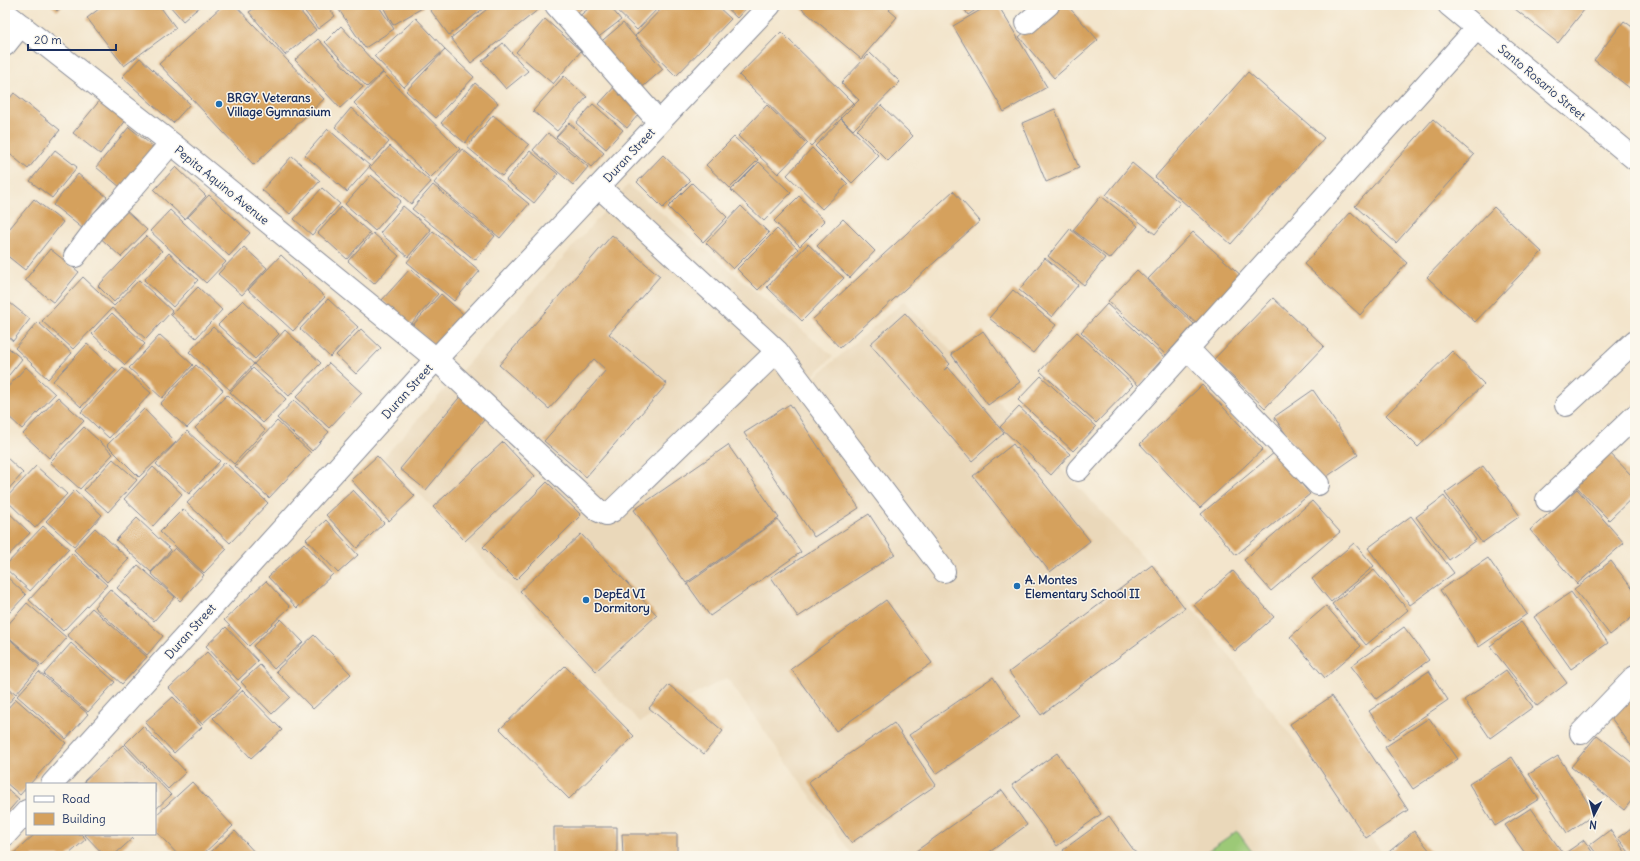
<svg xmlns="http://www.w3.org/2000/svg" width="1640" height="861" font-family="Delius,sans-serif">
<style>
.built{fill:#ead8ba}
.green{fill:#9cc977;stroke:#5c7c6a}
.building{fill:#d5a15d}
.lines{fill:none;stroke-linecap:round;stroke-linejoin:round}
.minor-casing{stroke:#878a95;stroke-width:24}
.major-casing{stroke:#878a95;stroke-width:24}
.minor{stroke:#fff;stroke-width:22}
.major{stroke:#fff;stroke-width:22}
.poi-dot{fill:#1f6fb2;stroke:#fbf7ec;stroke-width:1.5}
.labels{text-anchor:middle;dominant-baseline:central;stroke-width:3;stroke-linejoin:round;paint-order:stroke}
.street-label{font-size:12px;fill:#1b2f5e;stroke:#fbf7ec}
.poi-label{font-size:12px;font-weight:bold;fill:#1b2f5e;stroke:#fbf7ec;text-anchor:start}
</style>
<rect width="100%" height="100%" fill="#fbf7ec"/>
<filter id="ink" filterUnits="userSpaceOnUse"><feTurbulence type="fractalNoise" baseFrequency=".025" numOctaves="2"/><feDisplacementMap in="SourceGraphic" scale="8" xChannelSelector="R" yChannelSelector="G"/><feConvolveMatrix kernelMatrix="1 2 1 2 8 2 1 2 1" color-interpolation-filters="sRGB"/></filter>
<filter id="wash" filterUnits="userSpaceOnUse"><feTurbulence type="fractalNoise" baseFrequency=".012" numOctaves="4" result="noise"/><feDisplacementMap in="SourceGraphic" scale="16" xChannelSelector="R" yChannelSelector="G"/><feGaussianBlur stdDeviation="0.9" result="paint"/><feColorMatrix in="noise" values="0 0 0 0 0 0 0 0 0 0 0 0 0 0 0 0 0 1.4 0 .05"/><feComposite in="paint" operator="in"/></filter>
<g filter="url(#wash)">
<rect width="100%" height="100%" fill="#f3e5cc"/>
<path class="built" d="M 628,185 L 833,356 L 797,392 L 904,301 L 1196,613 L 1385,856 L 853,856 L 727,678 L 640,722 L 384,457 Z"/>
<path class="green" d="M 1237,831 L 1255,856 L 1200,856 Z"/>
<g id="blocks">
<path class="building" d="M 51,5 L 64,5 L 57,11 Z
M 104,5 L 159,5 L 176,28 L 124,66 L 87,18 Z
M 169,5 L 202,5 L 183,21 Z
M 223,5 L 235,5 L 324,99 L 254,165 L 159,64 Z
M 259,5 L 295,5 L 316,30 L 285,55 L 249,12 Z
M 300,5 L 327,5 L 335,16 L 318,29 Z
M 340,5 L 378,5 L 394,29 L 365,48 L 337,7 Z
M 382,5 L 423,5 L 424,7 L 393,25 Z
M 431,5 L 488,5 L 449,35 L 428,7 Z
M 492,5 L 544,5 L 471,63 L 451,38 Z
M 562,5 L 587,5 L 572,17 Z
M 593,5 L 609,5 L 621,20 L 596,39 L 578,17 Z
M 611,5 L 661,5 L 637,30 Z
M 665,5 L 716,5 L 731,19 L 676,76 L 635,36 Z
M 723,5 L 749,5 L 737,18 Z
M 805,5 L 894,5 L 889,10 L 897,17 L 861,59 L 802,9 Z
M 962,5 L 983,5 L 968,15 Z
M 989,5 L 998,5 L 1047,87 L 1004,112 L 953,26 Z
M 1056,5 L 1067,5 L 1098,40 L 1054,78 L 1019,37 Z
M 1510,5 L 1588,5 L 1558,43 Z
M 416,18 L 445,49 L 404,87 L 374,56 Z
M 545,19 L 581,51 L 553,84 L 516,52 Z
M 1624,21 L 1635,29 L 1635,84 L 1631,89 L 1594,60 Z
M 623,23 L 663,69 L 638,91 L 597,45 Z
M 341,26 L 383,72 L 367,87 L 325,42 Z
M 781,32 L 853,103 L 811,146 L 739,75 Z
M 318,39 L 363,87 L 340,108 L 295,60 Z
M 503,43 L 528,71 L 506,89 L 482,61 Z
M 445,50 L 474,77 L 436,118 L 406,91 Z
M 870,53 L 900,82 L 853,130 L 841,118 L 859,100 L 841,83 Z
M 140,58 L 190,104 L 173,123 L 122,77 Z
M 1248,72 L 1324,138 L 1231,244 L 1155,177 Z
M 383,73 L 460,149 L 430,178 L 354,103 Z
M 564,76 L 587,97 L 557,131 L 533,111 Z
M 475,83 L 498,103 L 465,143 L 441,123 Z
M 616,85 L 643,109 L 627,128 L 599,104 Z
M 14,93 L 60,130 L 28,169 L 5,150 L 5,104 Z
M 101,99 L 127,119 L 100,154 L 73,133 Z
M 593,104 L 623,130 L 606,149 L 576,123 Z
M 767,105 L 807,144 L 778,174 L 738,136 Z
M 881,105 L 913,136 L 888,161 L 857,130 Z
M 351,108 L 389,142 L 372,161 L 335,127 Z
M 1055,109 L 1079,168 L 1046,182 L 1022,123 Z
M 493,115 L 529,145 L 502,176 L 467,147 Z
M 841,119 L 879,156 L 852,183 L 815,146 Z
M 1433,119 L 1474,155 L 1396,243 L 1355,206 Z
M 569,123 L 604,153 L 591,167 L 556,137 Z
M 129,127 L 159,151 L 126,192 L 96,167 Z
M 328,129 L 370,166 L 347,192 L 305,155 Z
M 548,133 L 588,167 L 573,185 L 533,150 Z
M 734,137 L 758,160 L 730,188 L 706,165 Z
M 390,146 L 431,182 L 411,204 L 370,168 Z
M 812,148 L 848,184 L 822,209 L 787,175 Z
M 462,149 L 529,204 L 500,238 L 434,183 Z
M 55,150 L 77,167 L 52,198 L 30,181 Z
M 530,151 L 558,174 L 534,203 L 506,180 Z
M 663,155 L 690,181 L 663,208 L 637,182 Z
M 292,156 L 320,181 L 290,214 L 262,190 Z
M 759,162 L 791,193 L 764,221 L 731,190 Z
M 1132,163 L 1180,203 L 1155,234 L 1106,195 Z
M 176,167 L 206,196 L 185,219 L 154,190 Z
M 78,174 L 107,197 L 82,228 L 53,205 Z
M 371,175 L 401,201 L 375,231 L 345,204 Z
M 692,183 L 727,217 L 703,242 L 668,207 Z
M 433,185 L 495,236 L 475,260 L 412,209 Z
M 322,188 L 340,204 L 312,235 L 294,219 Z
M 953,191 L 980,221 L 840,348 L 813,319 Z
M 209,195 L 250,233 L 229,256 L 188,217 Z
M 799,196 L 825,221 L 800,246 L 774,221 Z
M 1101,196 L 1138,226 L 1110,259 L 1073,230 Z
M 34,199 L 63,222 L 25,270 L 5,254 L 5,234 Z
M 121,206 L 147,230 L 121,257 L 95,233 Z
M 403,206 L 431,230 L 408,257 L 380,233 Z
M 741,206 L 769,233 L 733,269 L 706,243 Z
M 341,207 L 370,233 L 347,259 L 318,233 Z
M 1494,207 L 1542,252 L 1475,322 L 1427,277 Z
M 170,210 L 226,262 L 206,283 L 150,231 Z
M 1351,212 L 1407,263 L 1360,315 L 1304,264 Z
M 843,219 L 875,251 L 850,278 L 817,246 Z
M 777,229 L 798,249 L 758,290 L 737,269 Z
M 1070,229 L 1105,258 L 1084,285 L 1048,256 Z
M 433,231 L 480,271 L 454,301 L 407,262 Z
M 1193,232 L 1245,279 L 1200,327 L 1148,279 Z
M 373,233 L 399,256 L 374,284 L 348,261 Z
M 612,235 L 660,276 L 609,334 L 667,384 L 586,477 L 544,441 L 606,370 L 594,359 L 549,409 L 499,365 Z
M 146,236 L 162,251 L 114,302 L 98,286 Z
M 808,244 L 844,278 L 802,321 L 767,287 Z
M 244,247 L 267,268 L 242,295 L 218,274 Z
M 50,249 L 79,272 L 54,303 L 25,280 Z
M 169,253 L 198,280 L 173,307 L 144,280 Z
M 281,255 L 325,297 L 293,331 L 248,290 Z
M 1045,258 L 1078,285 L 1052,317 L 1019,290 Z
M 410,269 L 438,294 L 410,325 L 382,300 Z
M 1137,270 L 1194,324 L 1166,355 L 1108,301 Z
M 83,277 L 114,306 L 139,280 L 172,311 L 146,339 L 112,308 L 73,349 L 42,321 Z
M 198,287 L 222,310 L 196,338 L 171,315 Z
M 1013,290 L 1056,325 L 1033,353 L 989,318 Z
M 441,294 L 463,314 L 434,346 L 412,326 Z
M 1273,298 L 1324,346 L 1265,408 L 1214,359 Z
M 5,299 L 30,319 L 13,341 L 5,334 Z
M 328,299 L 358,327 L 330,357 L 300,329 Z
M 243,300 L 279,334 L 255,359 L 218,325 Z
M 1107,304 L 1165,358 L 1139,386 L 1081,332 Z
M 112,313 L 145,344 L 125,365 L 92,334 Z
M 905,313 L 950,364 L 944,370 L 948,367 L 1004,433 L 972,461 L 870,344 Z
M 38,322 L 72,353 L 48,379 L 15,348 Z
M 213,327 L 254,364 L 230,390 L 189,352 Z
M 361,329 L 381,348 L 356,374 L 336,355 Z
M 285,330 L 321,363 L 289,396 L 254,364 Z
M 983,331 L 1020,382 L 988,405 L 951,354 Z
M 1077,332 L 1133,385 L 1096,423 L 1040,371 Z
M 160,335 L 193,365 L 162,398 L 129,368 Z
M 87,344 L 116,370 L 81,407 L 53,381 Z
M 5,345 L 22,359 L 5,380 Z
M 1452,351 L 1484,384 L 1418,447 L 1386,415 Z
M 329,363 L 362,393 L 329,428 L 296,397 Z
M 196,365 L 223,390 L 187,428 L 160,404 Z
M 26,367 L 55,394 L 22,429 L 5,413 L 5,390 Z
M 123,368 L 151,393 L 109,438 L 81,412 Z
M 253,368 L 286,399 L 263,423 L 230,392 Z
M 1041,376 L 1096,427 L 1073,451 L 1018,400 Z
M 1202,385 L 1263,449 L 1200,508 L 1140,444 Z
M 1313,390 L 1358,455 L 1319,482 L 1274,417 Z
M 463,393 L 489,414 L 426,490 L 400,469 Z
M 227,395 L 265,430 L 234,464 L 195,428 Z
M 58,397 L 84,421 L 49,458 L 23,434 Z
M 294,400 L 329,432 L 312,451 L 277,418 Z
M 790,404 L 859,508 L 814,537 L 744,433 Z
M 1019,407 L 1070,454 L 1051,475 L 1000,427 Z
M 144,409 L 176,442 L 139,477 L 107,445 Z
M 277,421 L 311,453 L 269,498 L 235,466 Z
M 84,427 L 113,454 L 80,489 L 50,462 Z
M 187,431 L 220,461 L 189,494 L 156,464 Z
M 503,442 L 535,476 L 465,541 L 433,507 Z
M 1013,444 L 1090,541 L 1050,572 L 973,476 Z
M 728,445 L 779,518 L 686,583 L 634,510 Z
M 1605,448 L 1635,479 L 1635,495 L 1609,520 L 1571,481 Z
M 1275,452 L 1310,494 L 1236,555 L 1201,514 Z
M 5,456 L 23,473 L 5,493 Z
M 377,456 L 415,496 L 389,521 L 351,480 Z
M 113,459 L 137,480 L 108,512 L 84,490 Z
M 225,462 L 268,503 L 230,543 L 187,503 Z
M 36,466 L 67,494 L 35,528 L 5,499 Z
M 1483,466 L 1520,516 L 1482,543 L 1445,493 Z
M 153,467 L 182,494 L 153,526 L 124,499 Z
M 547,482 L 581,515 L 516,580 L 483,547 Z
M 1577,489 L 1624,543 L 1577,584 L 1530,530 Z
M 75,490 L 102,515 L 74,546 L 46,521 Z
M 353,490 L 384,523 L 357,548 L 326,515 Z
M 1444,496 L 1476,540 L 1449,560 L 1416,517 Z
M 1312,501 L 1340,532 L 1271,591 L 1244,560 Z
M 5,509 L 30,533 L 5,559 Z
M 183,509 L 227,549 L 204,573 L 160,532 Z
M 869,514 L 895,554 L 798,617 L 771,577 Z
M 1411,516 L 1454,573 L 1410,605 L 1368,548 Z
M 137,518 L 171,550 L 151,572 L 116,540 Z
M 326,520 L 358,555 L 338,573 L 306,539 Z
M 778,520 L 801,552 L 710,616 L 687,584 Z
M 43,526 L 69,549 L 30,591 L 5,568 L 5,566 Z
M 95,528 L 129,559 L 107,582 L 74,550 Z
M 581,534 L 657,615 L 596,671 L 520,591 Z
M 304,543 L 333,574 L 297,608 L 268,577 Z
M 1354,543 L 1374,566 L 1331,602 L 1312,579 Z
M 175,548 L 204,575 L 180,601 L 151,573 Z
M 72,553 L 107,585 L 63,631 L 29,600 Z
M 1488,558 L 1527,614 L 1479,647 L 1440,590 Z
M 1611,561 L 1635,592 L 1635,615 L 1610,635 L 1574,589 Z
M 138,565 L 175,597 L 154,621 L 117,588 Z
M 1152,565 L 1185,608 L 1041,715 L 1009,672 Z
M 1374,570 L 1408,610 L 1366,645 L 1332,604 Z
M 1233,571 L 1274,617 L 1235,651 L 1194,605 Z
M 5,575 L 26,595 L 9,613 L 5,608 Z
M 266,581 L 290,607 L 249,646 L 224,620 Z
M 110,589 L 163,636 L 147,655 L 94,607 Z
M 1571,592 L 1608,643 L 1571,669 L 1534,617 Z
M 886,600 L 932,663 L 836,731 L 791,669 Z
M 27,603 L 67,638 L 42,666 L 5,634 L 5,628 Z
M 1326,606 L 1361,646 L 1325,678 L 1290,637 Z
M 92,608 L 147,657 L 122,684 L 67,635 Z
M 281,619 L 303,642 L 274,669 L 253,646 Z
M 1521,622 L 1567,683 L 1537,706 L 1490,646 Z
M 226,627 L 258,661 L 238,680 L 206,646 Z
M 1404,627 L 1429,660 L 1376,699 L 1351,666 Z
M 5,635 L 40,666 L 16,694 L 5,684 Z
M 314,635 L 351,674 L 313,709 L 276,671 Z
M 71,643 L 115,682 L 88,712 L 44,674 Z
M 207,652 L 241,688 L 202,724 L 169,688 Z
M 260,665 L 290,697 L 272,714 L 241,682 Z
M 565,666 L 634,736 L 569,799 L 500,729 Z
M 1506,670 L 1533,707 L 1490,738 L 1464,700 Z
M 1429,671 L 1448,700 L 1389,740 L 1369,711 Z
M 39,672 L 88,714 L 66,739 L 17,696 Z
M 993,677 L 1020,717 L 936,774 L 909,735 Z
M 669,685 L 723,731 L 704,754 L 649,708 Z
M 5,687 L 15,696 L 5,707 Z
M 243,690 L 282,730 L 251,758 L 213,718 Z
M 1332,696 L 1408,810 L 1366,838 L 1290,724 Z
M 1635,696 L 1635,751 L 1609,715 Z
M 173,697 L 202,727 L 174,753 L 145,722 Z
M 16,699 L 66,743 L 30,784 L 27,784 L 27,787 L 20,795 L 5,782 L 5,711 Z
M 1429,718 L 1458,759 L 1413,789 L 1385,747 Z
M 894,723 L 936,785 L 851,843 L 808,782 Z
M 143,726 L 186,772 L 168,789 L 125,744 Z
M 1597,735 L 1635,765 L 1635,796 L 1624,810 L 1571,767 Z
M 123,745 L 171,795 L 155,810 L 155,784 L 87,784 L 84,781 Z
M 1057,753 L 1101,814 L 1057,846 L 1012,785 Z
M 1558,756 L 1595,814 L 1567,833 L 1529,774 Z
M 1512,757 L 1539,799 L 1495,826 L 1469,784 Z
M 192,782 L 233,826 L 201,856 L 179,856 L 155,830 L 155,816 Z
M 5,787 L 19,799 L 5,815 Z
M 1002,790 L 1027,825 L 984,856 L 909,856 Z
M 1531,808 L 1562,852 L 1556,856 L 1527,856 L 1505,825 Z
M 1109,816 L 1138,856 L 1067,856 L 1063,850 Z
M 1635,825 L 1635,856 L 1632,856 L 1618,838 Z
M 554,827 L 617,827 L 617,856 L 554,856 Z
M 1610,830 L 1628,856 L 1598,856 L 1590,845 Z
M 235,831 L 258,856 L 206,856 Z
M 1414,831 L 1434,856 L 1384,856 Z
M 35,834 L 81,834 L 86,839 L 67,856 L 11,856 Z
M 84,834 L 129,834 L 133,838 L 113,856 L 105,856 Z
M 622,834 L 677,834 L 677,856 L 623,856 Z
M 1584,840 L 1595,856 L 1561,856 Z"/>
</g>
</g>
<g filter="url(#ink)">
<use href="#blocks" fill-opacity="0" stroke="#878a95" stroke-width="1"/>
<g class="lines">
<g class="minor-casing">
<path id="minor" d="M 556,5 L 659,122
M 5,13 L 171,143 L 436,359 L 599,511 L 606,514 L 612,511 L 777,351
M 1027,23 L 1048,5
M 5,45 L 21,25
M 599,187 L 777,351 L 944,571
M 75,256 L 99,224 L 124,198 L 171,143
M 1188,349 L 1318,484
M 1566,405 L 1635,341
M 1078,470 L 1477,28
M 1547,500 L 1635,416
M 1581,733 L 1635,677
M 52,784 L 436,359 L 770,5
M 5,835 L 27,811"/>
</g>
<g class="major-casing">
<path id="major" d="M 1449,5 L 1635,159"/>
</g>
<use href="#minor" class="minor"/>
<use href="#major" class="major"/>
</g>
</g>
<g class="poi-dot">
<circle cx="219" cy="104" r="4"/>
<circle cx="1017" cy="586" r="4"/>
<circle cx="586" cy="600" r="4"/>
</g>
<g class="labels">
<g class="street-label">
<text transform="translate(1542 82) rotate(40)">Santo Rosario Street</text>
<text transform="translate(629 155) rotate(-47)">Duran Street</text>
<text transform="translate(222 185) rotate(39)">Pepita Aquino Avenue</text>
<text transform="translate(407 391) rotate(-48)">Duran Street</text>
<text transform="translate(190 631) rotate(-48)">Duran Street</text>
</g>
<g class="poi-label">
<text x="227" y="97">BRGY. Veterans<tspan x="227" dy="14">Village Gymnasium</tspan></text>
<text x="1025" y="579">A. Montes<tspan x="1025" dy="14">Elementary School II</tspan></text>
<text x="594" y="593">DepEd VI<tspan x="594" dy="14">Dormitory</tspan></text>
</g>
</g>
<rect width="1640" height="861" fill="none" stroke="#fbf7ec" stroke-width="20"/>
<rect x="26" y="783" width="130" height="52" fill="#fbf7ec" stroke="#a1a7b3"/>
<rect x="34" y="796" width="20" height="6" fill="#ffffff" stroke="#a1a7b3"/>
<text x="62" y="803" font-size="12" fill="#1b2f5e">Road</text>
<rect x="34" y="813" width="20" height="12" fill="#d5a15d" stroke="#a1a7b3"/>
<text x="62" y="823" font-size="12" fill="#1b2f5e">Building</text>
<g transform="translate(1594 815) rotate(186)" stroke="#fbf7ec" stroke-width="3" paint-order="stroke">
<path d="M0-3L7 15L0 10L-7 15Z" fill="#1b2f5e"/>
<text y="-6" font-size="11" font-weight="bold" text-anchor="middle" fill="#1b2f5e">N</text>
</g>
<path d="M28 44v6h88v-6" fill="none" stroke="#1b2f5e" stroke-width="2"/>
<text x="34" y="44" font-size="12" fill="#1b2f5e" stroke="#fbf7ec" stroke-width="3" paint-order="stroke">20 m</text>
</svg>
